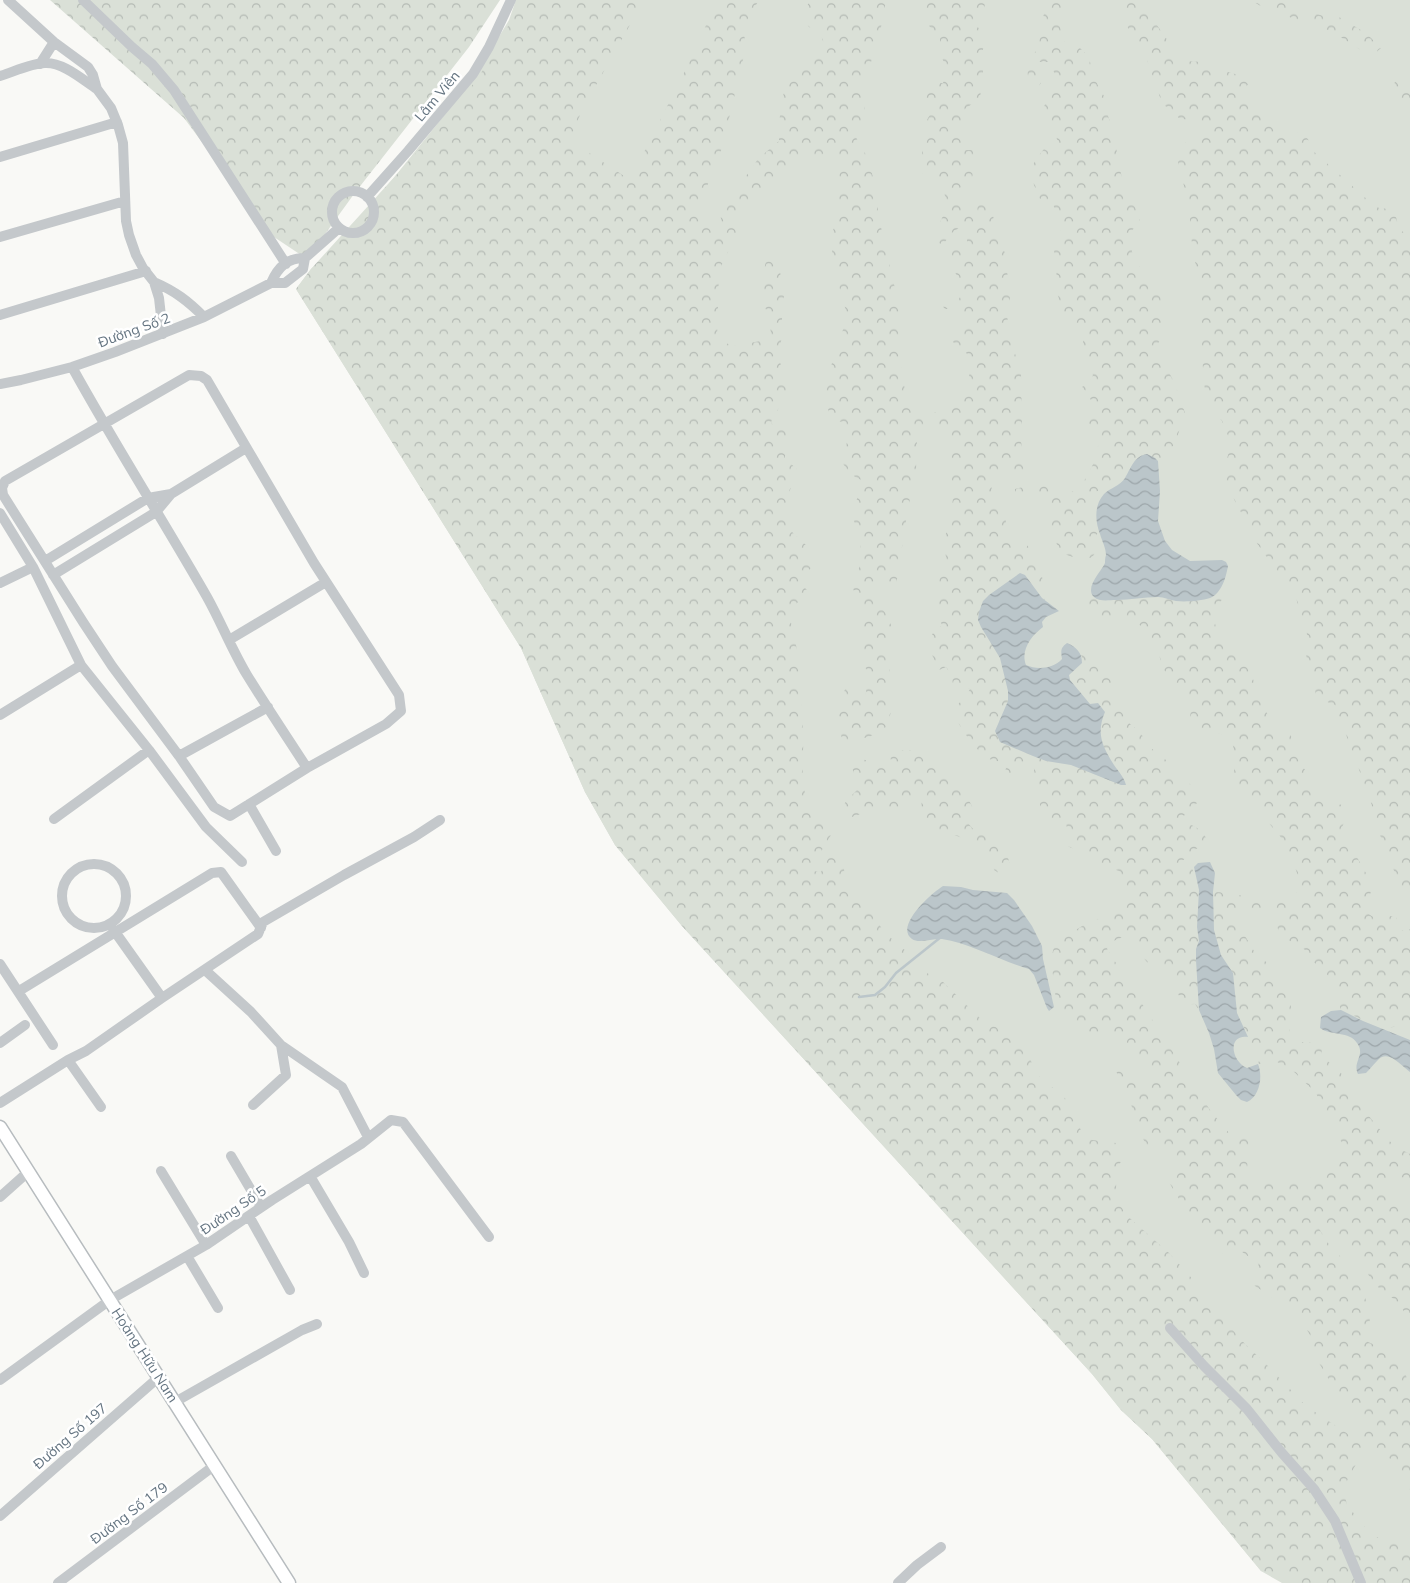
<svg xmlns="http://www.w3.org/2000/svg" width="1410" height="1583" font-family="Mulish,sans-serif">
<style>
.grass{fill:#dae0d7}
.forest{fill:url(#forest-crowns);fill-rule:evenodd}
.water{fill:url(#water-waves)}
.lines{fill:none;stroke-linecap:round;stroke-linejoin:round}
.stream{stroke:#bbc6ca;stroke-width:2.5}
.major-casing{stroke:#b7bcbf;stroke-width:15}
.minor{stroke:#c4c8cb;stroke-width:10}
.major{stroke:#fff;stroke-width:12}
.labels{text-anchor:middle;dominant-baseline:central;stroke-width:5;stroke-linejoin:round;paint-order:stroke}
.street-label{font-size:14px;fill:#647481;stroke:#fff}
</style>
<defs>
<pattern id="forest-crowns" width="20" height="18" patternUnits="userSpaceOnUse" patternTransform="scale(1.25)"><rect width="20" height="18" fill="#dae0d7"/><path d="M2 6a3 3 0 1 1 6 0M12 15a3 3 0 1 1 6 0" fill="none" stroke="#b4bab4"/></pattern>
<pattern id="water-waves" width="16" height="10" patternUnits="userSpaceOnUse" patternTransform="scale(1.25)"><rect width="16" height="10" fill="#bbc6ca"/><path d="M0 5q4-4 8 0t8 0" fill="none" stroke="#9ca5a9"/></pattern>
</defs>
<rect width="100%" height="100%" fill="#f9f9f6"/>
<path class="grass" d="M 516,0 L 1410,0 L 1410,1583 L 1282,1583 L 1261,1571 L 1152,1439 L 1121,1410 L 1092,1374 L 682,926 L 615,845 L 585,792 L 521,648 L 296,289 L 311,269 L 337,244 L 384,190 L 475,77 L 509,20 Z"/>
<path class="forest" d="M 50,0 L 500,0 L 469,47 L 354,194 L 307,259 L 271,235 L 184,118 Z
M 519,0 L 644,0 L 582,110 L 570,140 L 630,180 L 693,55 L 717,0 L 759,0 L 743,27 L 746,47 L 722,148 L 706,189 L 690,212 L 722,225 L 719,206 L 729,200 L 758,159 L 779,141 L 779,122 L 784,91 L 808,59 L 825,47 L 820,32 L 809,27 L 804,20 L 809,0 L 886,0 L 879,38 L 861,92 L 867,119 L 864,129 L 858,131 L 855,135 C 859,145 866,152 869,162 C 875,181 876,202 880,222 C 886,253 896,286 900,318 C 902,342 899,380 909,401 C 914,410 921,414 931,413 C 940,413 943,408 950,403 C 953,401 956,399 959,397 C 968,387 974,366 967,354 C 965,350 955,345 950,339 L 956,334 L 963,323 L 959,309 L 945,309 L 940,303 L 943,297 L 952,302 L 957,302 C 969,286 956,279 952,265 C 951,259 952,251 952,245 L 955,243 L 961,250 L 967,249 L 967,235 L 959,228 L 953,232 L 944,243 L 940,244 C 932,231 941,223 945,211 C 948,199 943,186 936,177 L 929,177 L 923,174 L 921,164 L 923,146 L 924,127 L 928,118 L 933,110 L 923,97 L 924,92 L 937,83 L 943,83 C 948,70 945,62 938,51 L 940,46 L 940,36 L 928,25 L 928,14 L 923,0 L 986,0 L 984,8 L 975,24 L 984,34 L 987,42 L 983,49 L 983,74 L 980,98 L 965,109 L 961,143 L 966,150 L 974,150 L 976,154 L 972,178 L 963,184 L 958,191 L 964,205 L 976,216 L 978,214 L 977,204 L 980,202 L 988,203 L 993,210 L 994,228 L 1005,253 L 1010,297 L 1007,314 L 1009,333 L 1021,374 L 1022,428 L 1021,442 L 1025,460 L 1028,468 L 1012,477 L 1005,473 L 991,477 L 992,495 L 999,506 L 1006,521 L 1004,536 L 1006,542 L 1026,544 C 1040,559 1044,580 1045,600 L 1007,582 L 989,595 L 978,620 L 1000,658 L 1008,691 L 1008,701 L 995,731 L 1000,742 L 1033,756 L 1046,761 L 1071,765 L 1121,785 L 1126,785 C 1124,777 1118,771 1113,765 C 1101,745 1097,733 1105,712 L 1090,704 L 1070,680 L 1069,675 L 1082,657 L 1076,647 L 1082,647 L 1107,665 L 1111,673 L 1111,693 L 1123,710 L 1125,717 L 1130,724 L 1139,731 L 1151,748 L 1165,759 L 1178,778 L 1200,789 L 1202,797 C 1196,806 1187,810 1182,819 C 1195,829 1204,827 1208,844 L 1196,849 L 1181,862 L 1192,868 L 1197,882 L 1199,899 L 1197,927 L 1199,936 L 1196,960 L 1199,1010 L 1195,1004 L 1183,1005 L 1173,982 L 1163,975 L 1159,968 L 1147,962 L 1141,955 L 1132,933 L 1109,943 L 1107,949 L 1210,1110 L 1229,1133 L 1248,1134 L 1258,1143 L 1248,1157 L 1247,1169 L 1242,1178 L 1257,1190 L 1269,1181 L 1284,1180 L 1304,1182 L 1346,1156 L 1337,1130 L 1325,1114 L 1316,1093 L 1290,1068 L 1277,1062 L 1258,1064 L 1260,1057 L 1254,1049 L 1237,1013 L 1233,973 L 1221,955 L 1214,930 L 1213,892 L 1234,893 L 1263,904 L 1265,915 L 1255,919 L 1243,911 L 1235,913 L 1236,921 L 1257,956 L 1271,965 L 1291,1005 L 1289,1037 L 1296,1043 L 1304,1042 L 1323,1044 L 1321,1055 L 1341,1073 L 1350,1092 L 1376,1125 L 1394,1146 L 1410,1154 L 1410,1178 L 1397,1177 L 1390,1183 L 1387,1189 L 1394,1200 L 1410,1212 L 1410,1319 L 1395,1300 L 1374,1284 L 1351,1246 L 1334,1233 L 1322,1216 L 1316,1219 L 1318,1227 L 1328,1243 L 1340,1256 L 1342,1263 L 1364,1293 L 1370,1317 L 1368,1342 C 1374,1345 1381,1346 1387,1349 C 1393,1354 1400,1364 1404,1371 C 1408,1377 1406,1383 1410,1389 L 1410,1490 L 1395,1461 L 1372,1450 L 1360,1457 L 1343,1488 L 1347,1505 L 1370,1533 L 1384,1541 L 1410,1545 L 1410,1583 L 1293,1583 L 1285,1576 L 1261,1571 L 1152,1439 L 1121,1410 L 1092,1374 L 682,926 L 615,845 L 585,792 L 521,648 L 296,289 L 311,269 C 340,237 369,205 398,173 C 445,122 495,67 519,0 ZM 828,153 L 836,157 L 840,178 L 835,199 L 842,212 L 836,219 L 832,235 L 832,251 L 841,295 L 848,317 L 839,340 L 825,386 L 827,406 L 832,421 L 845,422 L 848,438 L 842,462 L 850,474 L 861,480 L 857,499 L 851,512 C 857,530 866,552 858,571 C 856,574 852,577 850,580 L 863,616 L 861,638 L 867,676 L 865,708 L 847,685 L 837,707 L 842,727 L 841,738 L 847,743 L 878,734 L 886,727 L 891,712 L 888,684 L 890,666 L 885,645 L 892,628 L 888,617 L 882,608 L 874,602 L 872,595 L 876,586 L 896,586 L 908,508 L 916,471 L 917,440 L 920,432 L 927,428 L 950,435 L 949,441 L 952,452 L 951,468 L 953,497 L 951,519 L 943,542 L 946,557 L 939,570 L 940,593 L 929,602 L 934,607 L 942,625 L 933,633 L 927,644 L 939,670 L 946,667 L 952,676 L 953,686 L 970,689 L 963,700 L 950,710 L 968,738 L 985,758 L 1001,762 L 1006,768 L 1004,777 L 1011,782 L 1027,764 L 1033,761 C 1036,782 1035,808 1052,823 L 1066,821 L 1067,831 L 1063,844 L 1096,859 L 1105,866 L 1119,871 L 1128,888 L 1125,905 L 1113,912 L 1082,926 L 1055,943 L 1051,959 L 1056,1000 L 1061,1016 L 1075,1025 L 1096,1035 L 1118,1033 L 1143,1060 L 1155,1081 L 1142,1081 L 1127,1067 L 1114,1065 L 1119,1079 L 1128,1095 L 1141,1135 L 1148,1148 L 1156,1148 L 1168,1145 L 1182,1164 L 1180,1170 L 1170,1172 L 1167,1179 L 1182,1204 L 1225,1256 L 1238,1249 L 1259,1264 L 1248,1276 L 1255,1286 L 1297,1314 L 1310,1335 L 1319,1363 L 1331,1383 L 1344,1403 L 1357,1412 L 1365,1427 L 1348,1434 L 1306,1406 L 1270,1368 L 1240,1339 L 1189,1275 L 1169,1253 L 1124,1213 L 1116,1189 L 1117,1168 L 1127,1152 L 1116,1143 L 1085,1139 L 1067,1100 L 1039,1076 L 1017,1035 L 985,1023 L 942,981 L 925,972 L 909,969 L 904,962 L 907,957 L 907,952 L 884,932 L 858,891 L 845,883 L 843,854 L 829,857 L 821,872 L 813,871 L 819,855 L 831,835 C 820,821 808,807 804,789 C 801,775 804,753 803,739 C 802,699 801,651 788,613 L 808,591 L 800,583 L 803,576 L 811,568 L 807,546 L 792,532 L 783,511 L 797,469 L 785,459 L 785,446 L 793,435 L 793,429 L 787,426 L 774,427 L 771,422 L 786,395 L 786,383 L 778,355 L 782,337 L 782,306 L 785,292 L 781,282 L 780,269 L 776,262 L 766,261 L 760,288 L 762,299 L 768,315 L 771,333 L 760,341 L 734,346 L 717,340 L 719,271 L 737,232 L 739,218 L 758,198 L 771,181 L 787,169 L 804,160 Z
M 1039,0 L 1065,0 L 1060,27 L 1065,44 L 1072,43 L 1077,45 L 1088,56 L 1098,86 L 1107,101 L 1107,113 L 1114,133 L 1119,165 L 1124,186 L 1137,211 L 1140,219 L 1137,226 L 1131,231 L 1132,252 L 1137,265 L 1147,271 L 1160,292 L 1164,334 L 1157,345 L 1159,353 L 1175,384 L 1185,413 L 1176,441 L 1165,458 L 1158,466 L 1158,461 L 1136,460 L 1095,493 L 1083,518 L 1088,525 L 1099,531 L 1095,537 C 1102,567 1077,560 1060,552 L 1052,532 L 1048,507 L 1051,503 L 1032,497 L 1022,498 L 1015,493 L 1015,489 L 1039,483 L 1058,492 L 1070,492 L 1079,489 C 1089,473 1104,450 1096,431 C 1094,427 1088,423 1084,419 L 1097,411 L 1087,393 L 1082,387 L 1090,381 L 1093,375 L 1084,359 L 1079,356 L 1083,348 L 1083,338 C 1072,328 1059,305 1057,291 C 1056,283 1057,275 1056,267 C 1055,254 1050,249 1062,240 L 1061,231 L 1052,200 L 1040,199 C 1029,173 1026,171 1044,149 L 1048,151 L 1053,158 L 1063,162 L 1065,161 L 1065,156 L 1058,148 L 1057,139 L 1052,129 L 1042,112 L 1054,81 L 1054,72 L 1048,62 L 1038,62 L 1041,72 L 1041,83 L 1037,88 L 1032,87 L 1028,77 L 1027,65 L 1039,46 L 1041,23 L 1045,11 Z
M 1119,0 L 1133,0 L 1152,18 L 1182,61 L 1207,62 L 1225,71 L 1245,77 L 1249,83 L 1239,96 L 1283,133 L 1299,132 L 1308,139 L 1311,149 L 1369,201 L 1379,208 L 1389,209 L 1396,217 L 1399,229 L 1410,237 L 1410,899 L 1400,886 L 1380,835 L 1370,799 L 1335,705 L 1317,698 L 1305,651 L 1307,634 L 1296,598 L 1251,535 L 1244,518 L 1226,484 L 1227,459 L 1231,443 L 1222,421 L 1206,403 L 1202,357 L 1202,299 L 1192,245 L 1189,206 L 1178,162 L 1183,144 L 1207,132 L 1199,120 L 1180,119 L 1162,103 L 1144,51 L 1128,28 Z
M 1251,0 L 1308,0 L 1291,4 L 1298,9 L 1324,16 L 1339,17 L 1366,33 L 1381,48 L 1373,55 C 1356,50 1344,37 1328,30 C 1303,19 1274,16 1251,0 Z
M 1402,77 L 1410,77 L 1410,116 C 1403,105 1392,94 1395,81 Z
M 1222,586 L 1225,589 L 1225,596 L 1212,612 L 1218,635 L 1248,659 C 1252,681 1263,710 1276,728 L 1290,731 L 1294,751 L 1305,770 L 1307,783 L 1320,790 L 1330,803 L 1343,805 L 1348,815 L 1341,829 L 1371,882 L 1371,891 L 1366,912 C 1375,919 1380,920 1391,916 L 1397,918 L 1397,929 L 1407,931 L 1410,929 L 1410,971 L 1407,986 L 1410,991 L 1410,1020 L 1398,1026 L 1383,1029 L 1341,1010 C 1334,986 1333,974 1310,960 L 1307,951 L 1280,935 L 1272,911 L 1277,903 C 1289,901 1292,907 1304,904 L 1302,896 L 1296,892 L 1298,876 L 1291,856 L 1280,836 L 1261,814 L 1252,799 L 1235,783 L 1234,774 L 1235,758 L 1232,740 L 1221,734 L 1196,728 L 1190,719 L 1191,707 L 1162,667 L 1157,645 L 1143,627 L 1131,620 L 1111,619 L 1094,614 L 1087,607 L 1086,600 L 1091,592 L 1094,597 L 1134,600 L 1158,597 L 1178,601 L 1198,600 L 1210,598 L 1216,594 Z
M 900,750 L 920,750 C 932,764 941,778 959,782 L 972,806 L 974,815 L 966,821 L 975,831 C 980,831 987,830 991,831 C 1006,836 1011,868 1012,881 L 994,870 L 992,857 L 978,855 L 980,847 C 971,842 961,837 951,834 C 945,832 937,833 932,830 C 920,823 919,806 924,795 L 923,789 L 904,806 L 896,815 L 890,818 L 886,813 L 878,808 L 849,818 L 841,811 L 846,801 L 857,790 L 852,766 L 856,757 C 868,760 880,767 892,766 L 890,755 Z"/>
<path class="water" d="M 1147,454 L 1155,458 L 1158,461 L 1160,491 L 1158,521 L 1165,541 L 1172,550 L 1190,561 L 1222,560 L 1226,562 L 1228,566 C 1226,577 1222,593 1210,598 C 1201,601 1185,602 1176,601 C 1170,600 1164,597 1158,597 C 1144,597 1130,600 1116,600 C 1109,600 1099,602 1094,597 C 1084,587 1102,571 1105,563 C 1105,561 1105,558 1106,555 C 1106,548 1102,541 1100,534 C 1095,521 1094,505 1104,494 C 1110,488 1120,486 1125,478 C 1131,468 1134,456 1147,454 Z
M 1020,573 L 1025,575 L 1042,598 L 1059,611 L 1046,617 L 1042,622 L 1043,627 C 1032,635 1020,650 1026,665 C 1037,670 1053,669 1062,659 C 1061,651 1060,648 1067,643 C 1076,647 1082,652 1082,663 L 1069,675 L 1070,680 L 1090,704 L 1098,703 L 1105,712 C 1096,733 1102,746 1114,765 C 1118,771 1124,777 1126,785 L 1121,785 L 1071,765 L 1046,761 L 1033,756 L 1000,742 L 995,731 L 1008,701 L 1008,691 L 1000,658 L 981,627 L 978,620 L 979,612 L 983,601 L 989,595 Z
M 1210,862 L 1215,873 L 1213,892 L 1214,930 L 1221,955 L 1233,973 L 1237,1013 L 1248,1037 C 1227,1034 1231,1061 1247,1068 L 1258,1064 C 1263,1076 1260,1096 1247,1102 L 1241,1100 L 1236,1095 L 1218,1073 L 1214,1049 L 1209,1033 L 1199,1010 L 1196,960 L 1196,949 L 1199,941 L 1197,927 L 1199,890 L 1194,867 L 1198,863 Z
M 943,886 L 961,887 L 973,890 L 1007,893 L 1014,900 L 1032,926 L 1042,946 L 1043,959 L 1054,1007 L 1049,1011 L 1047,1008 L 1034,975 L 1029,969 C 1001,961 969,943 942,939 C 933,938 919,944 912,939 C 894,926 932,893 943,886 Z
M 1341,1010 L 1363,1021 L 1410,1040 L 1410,1072 C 1400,1065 1388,1048 1377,1061 C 1373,1065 1370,1069 1366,1073 L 1358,1074 C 1352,1062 1366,1055 1357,1043 C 1350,1031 1330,1036 1320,1028 L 1321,1017 L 1331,1011 Z"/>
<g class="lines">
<path class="stream" d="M 859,997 L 875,995 L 885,987 L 896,973 L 941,937"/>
<g class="major-casing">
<path id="major" d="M 0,1127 L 289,1583"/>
</g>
<path class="minor" d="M 8,0 L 54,42 L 88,67 L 93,75 L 97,89 L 111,108 L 118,125 L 123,143 L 126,221 L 129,235 L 136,255 L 143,268 L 154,282 L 159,298 L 163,334
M 83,0 L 132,47 L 152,64 L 174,90 L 286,264
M 40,64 L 54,42
M 0,76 C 13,72 32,63 45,63 C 63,62 83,80 97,89
M 0,157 L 117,122
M332 212a21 21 0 1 1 42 0a21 21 0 1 1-42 0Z
M 367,197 L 408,151 L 473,74 L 489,47 L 511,0
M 0,237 L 125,201
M 154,282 C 175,291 188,301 204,317
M 271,283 C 278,267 287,258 305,258
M 0,315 L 146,271
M 72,367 C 115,445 163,520 207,597 C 221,622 232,650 247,675 C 266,706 287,737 307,768 L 230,816 L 214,807 L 179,756 L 112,666 L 83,622 L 3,495 L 2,488 L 5,481 L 189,375 L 201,376 L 207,380 L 314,563 L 399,695 L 401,711 L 386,724 L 307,768
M 0,384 L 21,380 L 72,367 L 115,352 L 204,317 L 271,283 L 285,283 L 303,269 L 305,258 L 339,228
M 0,513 L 33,567 L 81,665 L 149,750 L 206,827 L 242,862
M 45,561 L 148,498 L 171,494
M 53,575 L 156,512 L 171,494 L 246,448
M 0,583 L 33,567
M 229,640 L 326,582
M 0,715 L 81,665
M 179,756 L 268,707
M 249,804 L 276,851
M 54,819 L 149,750
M62 896a32 32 0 1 1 64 0a32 32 0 1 1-64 0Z
M 113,929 L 162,998
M 0,964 L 53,1045
M 205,970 L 251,1012 L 281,1045 L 286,1075 L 253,1105
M 19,991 L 212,873 L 221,872 L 261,928
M 0,1043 L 25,1025
M 281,1045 L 342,1087 L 368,1137
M 68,1060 L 101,1107
M 0,1103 L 68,1060 L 86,1051 L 162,998 L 258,934 L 263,922 L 344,875 L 414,837 L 440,820
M 231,1156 L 261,1207
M 161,1171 L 206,1245
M 310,1176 L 349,1242 L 364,1273
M 0,1197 L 28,1172
M 249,1216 L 290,1290
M 187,1256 L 218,1308
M 1170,1328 L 1204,1366 L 1247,1409 L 1282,1453 L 1314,1489 L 1335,1521 L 1361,1583
M 0,1380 L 110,1300 L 206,1245 L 272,1200 L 361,1144 L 391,1120 L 403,1122 L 489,1237
M 175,1402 L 302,1330 L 317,1324
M 0,1516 L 159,1377
M 58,1583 L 215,1465
M 898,1583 L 917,1565 L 941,1547"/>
<use href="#major" class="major"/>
</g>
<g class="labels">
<g class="street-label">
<text transform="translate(437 96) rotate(-50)">Lâm Viên</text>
<text transform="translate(134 330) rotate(-20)">Đường Số 2</text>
<text transform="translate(233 1210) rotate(-34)">Đường Số 5</text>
<text transform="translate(145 1355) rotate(57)">Hoàng Hữu Nam</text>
<text transform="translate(70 1436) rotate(-41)">Đường Số 197</text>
<text transform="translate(129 1513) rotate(-37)">Đường Số 179</text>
</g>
</g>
</svg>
